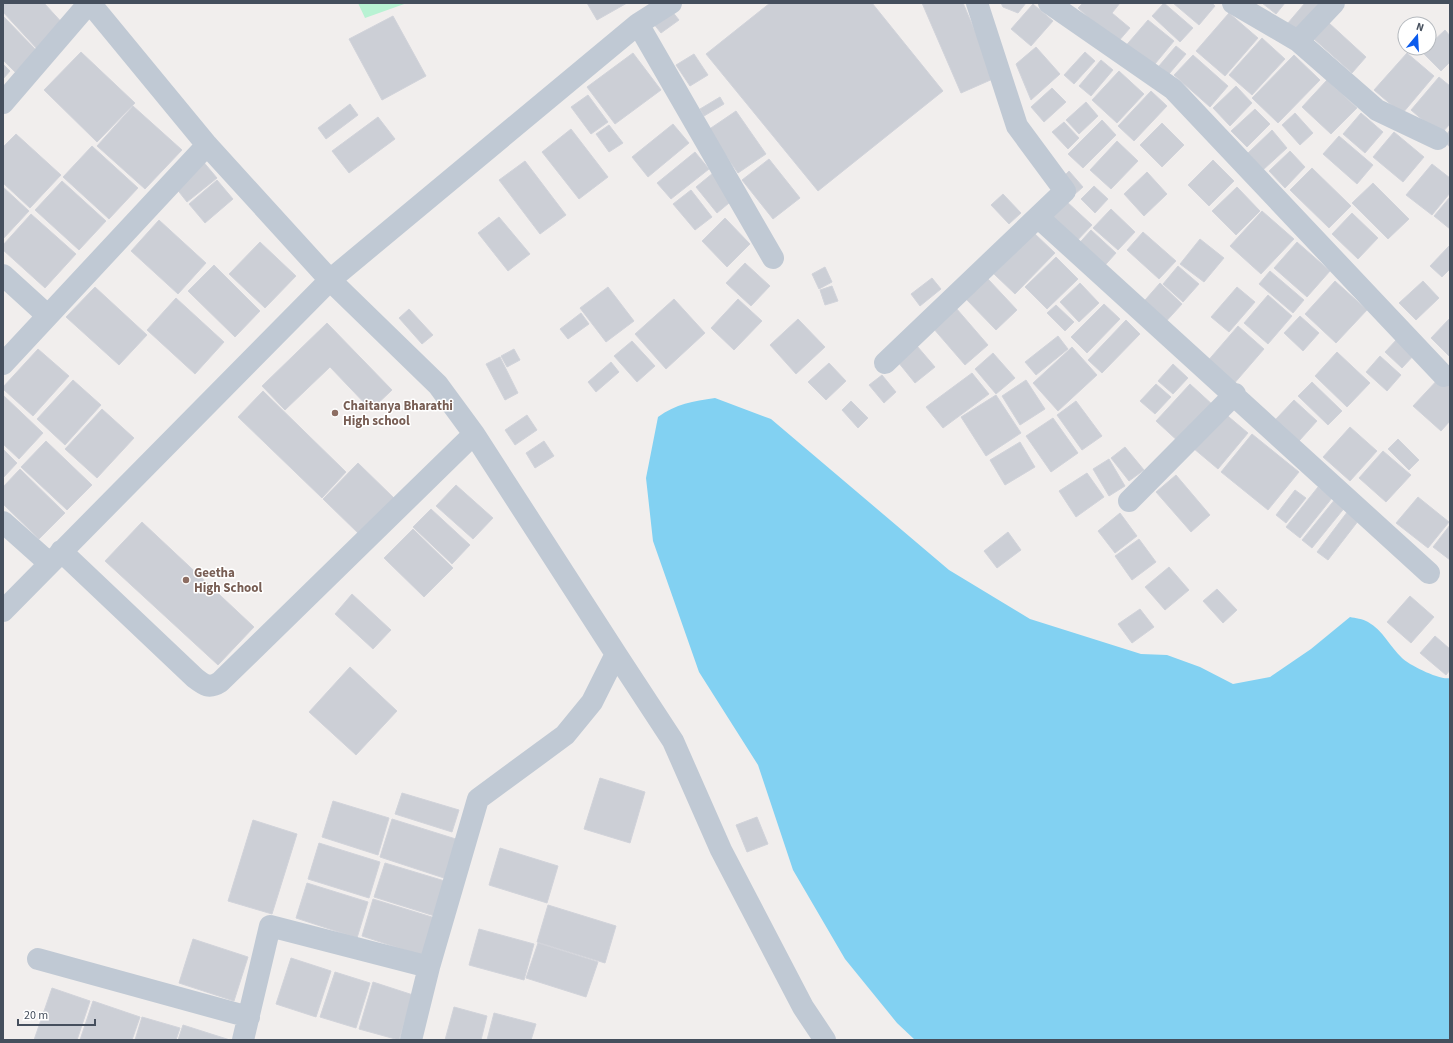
<svg xmlns="http://www.w3.org/2000/svg" width="1453" height="1043" font-family="'Source Sans 3',sans-serif">
<style>
.green{fill:#b8f2d3}
.water{fill:#82d1f2}
.building{fill:#cccfd6;stroke:#d1d3da}
.lines{fill:none;stroke-linecap:round;stroke-linejoin:round}
.street{stroke:#c0c9d4;stroke-width:22}
.education-dot{fill:#8d6e63;stroke:#fff;stroke-width:1.5}
.labels{text-anchor:middle;dominant-baseline:central;stroke-width:3;stroke-linejoin:round;paint-order:stroke}
.education-label{font-size:13px;font-weight:bold;fill:#785e54;stroke:#fff;text-anchor:start}
</style>
<rect width="100%" height="100%" fill="#f1eeed"/>
<path class="green" d="M 358,3 L 407,3 L 365,18 Z"/>
<path class="water" d="M 715,398 L 771,419 L 949,570 L 1030,619 L 1141,654 L 1167,655 L 1200,667 L 1233,684 L 1270,677 L 1311,649 L 1350,617 C 1355,618 1363,619 1368,622 C 1383,630 1390,647 1402,658 C 1409,665 1441,681 1450,678 L 1450,1040 L 915,1040 L 897,1023 L 845,959 L 793,870 L 758,765 L 699,672 L 653,541 L 646,478 L 658,417 C 676,404 693,401 715,398 Z"/>
<path class="building" d="M 3,3 L 44,3 L 65,26 L 38,50 L 3,12 Z
M 587,3 L 627,3 L 597,20 Z
M 770,3 L 872,3 L 943,91 L 818,191 L 706,54 Z
M 922,3 L 963,3 L 995,78 L 961,93 Z
M 1001,3 L 1026,3 L 1018,13 L 1003,7 Z
M 1083,3 L 1120,3 L 1112,13 L 1130,28 L 1117,43 L 1078,8 Z
M 1164,3 L 1193,28 L 1180,42 L 1152,16 Z
M 1173,3 L 1212,3 L 1215,6 L 1199,25 Z
M 1262,3 L 1285,3 L 1276,14 Z
M 1305,3 L 1323,3 L 1298,31 L 1288,23 Z
M 1033,4 L 1053,21 L 1031,46 L 1011,29 Z
M 671,10 L 679,20 L 661,33 L 653,23 Z
M 1229,13 L 1258,38 L 1225,76 L 1196,51 Z
M 3,16 L 37,51 L 15,72 L 3,60 Z
M 393,16 L 426,76 L 382,100 L 349,39 Z
M 1148,20 L 1174,41 L 1150,70 L 1123,49 Z
M 1329,23 L 1366,57 L 1352,73 L 1314,39 Z
M 1445,30 L 1450,36 L 1450,62 L 1441,71 L 1422,52 L 1426,48 L 1429,48 L 1429,45 Z
M 1262,38 L 1285,59 L 1252,95 L 1229,75 Z
M 1176,46 L 1186,54 L 1169,74 L 1159,66 Z
M 1036,47 L 1060,74 L 1031,100 L 1016,64 Z
M 81,52 L 135,103 L 97,142 L 44,90 Z
M 1085,52 L 1095,61 L 1074,84 L 1064,75 Z
M 633,53 L 661,90 L 615,124 L 587,87 Z
M 1407,53 L 1434,76 L 1402,114 L 1374,90 Z
M 694,54 L 708,75 L 690,86 L 676,65 Z
M 1193,55 L 1228,86 L 1210,107 L 1174,75 Z
M 1294,55 L 1320,80 L 1278,123 L 1252,98 Z
M 1101,60 L 1113,70 L 1091,96 L 1079,86 Z
M 3,64 L 10,71 L 3,79 Z
M 1119,71 L 1144,94 L 1117,123 L 1092,100 Z
M 1439,77 L 1450,86 L 1450,124 L 1440,135 L 1411,110 Z
M 1327,80 L 1357,108 L 1331,134 L 1302,107 Z
M 1236,86 L 1252,103 L 1230,126 L 1213,108 Z
M 1052,88 L 1066,102 L 1044,122 L 1031,107 Z
M 1151,91 L 1167,106 L 1134,141 L 1118,126 Z
M 588,95 L 608,122 L 591,134 L 571,107 Z
M 720,97 L 724,104 L 704,116 L 700,109 Z
M 1086,102 L 1098,116 L 1079,134 L 1066,120 Z
M 350,104 L 358,115 L 326,139 L 318,128 Z
M 133,106 L 182,150 L 145,189 L 97,146 Z
M 1255,109 L 1270,124 L 1247,147 L 1231,131 Z
M 736,111 L 766,154 L 738,173 L 708,130 Z
M 1295,113 L 1313,133 L 1300,145 L 1282,125 Z
M 1361,113 L 1383,132 L 1365,153 L 1343,134 Z
M 378,117 L 395,139 L 349,173 L 332,151 Z
M 1102,120 L 1116,135 L 1083,168 L 1068,154 Z
M 1064,122 L 1079,138 L 1068,149 L 1052,132 Z
M 1162,123 L 1184,145 L 1162,167 L 1140,145 Z
M 673,124 L 689,143 L 648,177 L 632,157 Z
M 609,125 L 623,143 L 609,152 L 596,134 Z
M 571,129 L 608,177 L 579,199 L 542,152 Z
M 1272,130 L 1287,148 L 1263,170 L 1248,153 Z
M 1450,130 L 1450,147 L 1442,140 Z
M 1394,132 L 1424,157 L 1403,182 L 1373,157 Z
M 16,134 L 61,175 L 30,208 L 3,183 L 3,147 Z
M 1339,136 L 1373,165 L 1357,184 L 1323,154 Z
M 1117,141 L 1138,161 L 1111,189 L 1090,170 Z
M 92,146 L 138,188 L 109,219 L 63,177 Z
M 1290,151 L 1305,167 L 1285,188 L 1269,171 Z
M 695,152 L 709,169 L 671,199 L 657,183 Z
M 201,159 L 217,178 L 187,202 L 172,183 Z
M 769,159 L 800,198 L 773,219 L 742,180 Z
M 1213,160 L 1234,181 L 1209,206 L 1188,185 Z
M 525,161 L 566,215 L 540,234 L 499,180 Z
M 1432,164 L 1450,178 L 1450,193 L 1432,215 L 1406,195 Z
M 1312,168 L 1351,206 L 1329,228 L 1290,190 Z
M 1069,171 L 1083,187 L 1075,194 L 1062,178 Z
M 1147,172 L 1167,194 L 1144,216 L 1124,194 Z
M 713,173 L 735,198 L 717,213 L 696,187 Z
M 217,180 L 233,199 L 205,223 L 189,204 Z
M 62,181 L 106,221 L 79,250 L 35,210 Z
M 1373,183 L 1409,219 L 1388,239 L 1352,203 Z
M 1094,186 L 1108,199 L 1095,213 L 1081,199 Z
M 3,187 L 29,211 L 3,239 Z
M 1237,187 L 1260,211 L 1236,235 L 1212,211 Z
M 691,190 L 712,217 L 695,230 L 673,204 Z
M 1003,194 L 1021,213 L 1009,224 L 991,205 Z
M 1450,197 L 1450,229 L 1434,216 Z
M 1066,201 L 1092,225 L 1072,246 L 1046,222 Z
M 1111,209 L 1135,232 L 1118,250 L 1093,228 Z
M 1262,211 L 1294,239 L 1261,274 L 1230,246 Z
M 1352,213 L 1378,238 L 1358,259 L 1332,234 Z
M 31,214 L 76,254 L 45,288 L 3,250 L 3,245 Z
M 499,217 L 530,254 L 508,271 L 478,233 Z
M 725,218 L 750,244 L 727,267 L 702,241 Z
M 159,220 L 206,263 L 178,294 L 131,251 Z
M 1091,230 L 1116,253 L 1099,272 L 1074,249 Z
M 1143,232 L 1176,261 L 1159,279 L 1127,250 Z
M 1034,233 L 1055,253 L 1015,294 L 994,274 Z
M 1200,239 L 1224,258 L 1204,282 L 1180,264 Z
M 260,242 L 296,276 L 265,308 L 229,274 Z
M 1297,242 L 1330,271 L 1307,297 L 1274,268 Z
M 1449,246 L 1450,269 L 1442,277 L 1430,266 Z
M 1056,257 L 1078,279 L 1047,309 L 1025,287 Z
M 745,263 L 770,286 L 751,306 L 726,283 Z
M 214,265 L 260,311 L 235,337 L 188,291 Z
M 1178,266 L 1199,284 L 1183,302 L 1163,284 Z
M 825,267 L 832,282 L 819,289 L 812,274 Z
M 1270,271 L 1304,300 L 1293,313 L 1259,284 Z
M 932,278 L 941,289 L 920,306 L 911,294 Z
M 988,279 L 1017,310 L 996,330 L 966,299 Z
M 1335,281 L 1367,310 L 1336,343 L 1305,314 Z
M 1423,281 L 1439,298 L 1416,320 L 1399,303 Z
M 1080,283 L 1099,303 L 1079,322 L 1060,302 Z
M 1160,283 L 1182,304 L 1161,327 L 1139,307 Z
M 832,286 L 838,301 L 825,305 L 820,290 Z
M 95,287 L 147,335 L 119,365 L 66,317 Z
M 608,287 L 634,321 L 606,342 L 580,308 Z
M 1237,287 L 1255,302 L 1229,332 L 1211,317 Z
M 1268,295 L 1292,316 L 1268,344 L 1244,323 Z
M 176,298 L 224,342 L 195,374 L 147,330 Z
M 674,299 L 705,333 L 666,369 L 635,334 Z
M 738,299 L 762,321 L 734,350 L 711,328 Z
M 1104,304 L 1120,319 L 1087,353 L 1071,337 Z
M 1056,305 L 1074,322 L 1065,331 L 1047,313 Z
M 956,308 L 988,345 L 965,365 L 933,328 Z
M 409,309 L 433,335 L 422,344 L 399,318 Z
M 581,313 L 589,324 L 568,339 L 560,329 Z
M 1300,316 L 1319,333 L 1303,351 L 1284,333 Z
M 1450,318 L 1450,357 L 1431,338 Z
M 798,319 L 825,347 L 796,374 L 770,345 Z
M 1126,320 L 1140,334 L 1102,373 L 1088,360 Z
M 327,323 L 392,390 L 371,410 L 330,367 L 285,410 L 262,386 Z
M 1238,326 L 1264,349 L 1232,386 L 1206,363 Z
M 1058,336 L 1068,349 L 1036,375 L 1025,362 Z
M 1398,338 L 1415,354 L 1402,368 L 1385,352 Z
M 632,341 L 655,366 L 637,382 L 614,356 Z
M 917,346 L 935,367 L 915,383 L 898,362 Z
M 1072,347 L 1097,375 L 1058,411 L 1033,383 Z
M 38,349 L 69,376 L 33,416 L 3,389 L 3,387 Z
M 514,349 L 520,360 L 507,367 L 501,356 Z
M 1337,352 L 1370,383 L 1347,407 L 1315,376 Z
M 993,353 L 1015,378 L 996,394 L 975,369 Z
M 1380,356 L 1401,375 L 1387,391 L 1366,372 Z
M 500,357 L 518,393 L 505,400 L 486,364 Z
M 611,362 L 619,372 L 596,392 L 588,382 Z
M 829,363 L 846,381 L 826,400 L 808,382 Z
M 1173,364 L 1188,378 L 1173,394 L 1158,381 Z
M 972,373 L 989,394 L 943,428 L 926,407 Z
M 882,375 L 896,392 L 884,403 L 869,385 Z
M 1441,376 L 1450,384 L 1450,421 L 1441,431 L 1413,406 Z
M 73,380 L 101,405 L 65,445 L 37,419 Z
M 1026,380 L 1045,409 L 1020,425 L 1002,396 Z
M 1312,382 L 1342,411 L 1328,425 L 1298,396 Z
M 1156,384 L 1171,397 L 1155,414 L 1140,401 Z
M 1190,384 L 1214,406 L 1180,443 L 1156,421 Z
M 263,391 L 346,472 L 322,498 L 238,417 Z
M 3,395 L 43,433 L 19,459 L 3,444 Z
M 996,395 L 1021,433 L 986,456 L 961,417 Z
M 1294,400 L 1317,421 L 1299,441 L 1276,419 Z
M 851,401 L 868,418 L 858,428 L 842,410 Z
M 1076,401 L 1102,436 L 1082,450 L 1057,415 Z
M 102,409 L 134,438 L 97,478 L 65,449 Z
M 1223,412 L 1248,433 L 1218,469 L 1193,448 Z
M 527,415 L 537,430 L 515,445 L 505,430 Z
M 1053,418 L 1078,453 L 1051,472 L 1026,436 Z
M 1350,427 L 1377,451 L 1350,481 L 1323,457 Z
M 1252,434 L 1299,472 L 1268,510 L 1221,472 Z
M 1398,439 L 1419,460 L 1409,470 L 1388,449 Z
M 46,441 L 92,485 L 67,510 L 21,467 Z
M 544,441 L 554,456 L 535,468 L 526,453 Z
M 1020,442 L 1035,467 L 1005,485 L 990,460 Z
M 1125,447 L 1144,470 L 1129,481 L 1111,458 Z
M 3,449 L 17,463 L 3,478 Z
M 1383,451 L 1411,475 L 1386,502 L 1359,478 Z
M 1109,459 L 1125,486 L 1109,496 L 1093,469 Z
M 358,463 L 396,500 L 360,535 L 323,499 Z
M 20,469 L 65,513 L 39,539 L 3,504 L 3,487 Z
M 1087,473 L 1104,497 L 1076,517 L 1059,491 Z
M 1176,475 L 1210,515 L 1191,532 L 1156,492 Z
M 456,485 L 493,518 L 473,539 L 436,506 Z
M 1318,487 L 1332,498 L 1300,538 L 1286,527 Z
M 1295,490 L 1306,498 L 1286,523 L 1276,515 Z
M 1418,497 L 1449,522 L 1428,548 L 1396,523 Z
M 1336,498 L 1346,506 L 1312,548 L 1302,540 Z
M 1351,507 L 1362,516 L 1328,560 L 1317,552 Z
M 431,509 L 470,545 L 452,564 L 413,527 Z
M 1120,513 L 1137,536 L 1115,553 L 1098,531 Z
M 142,522 L 254,627 L 218,665 L 105,561 Z
M 1450,525 L 1450,560 L 1433,547 Z
M 413,529 L 453,568 L 424,597 L 384,558 Z
M 1008,532 L 1021,550 L 997,568 L 984,551 Z
M 1139,539 L 1156,562 L 1132,580 L 1115,556 Z
M 1169,567 L 1189,590 L 1165,610 L 1145,587 Z
M 1217,589 L 1237,610 L 1223,623 L 1203,601 Z
M 352,594 L 391,630 L 373,649 L 335,614 Z
M 1410,596 L 1434,617 L 1411,643 L 1387,622 Z
M 1140,609 L 1154,627 L 1132,643 L 1118,624 Z
M 1435,636 L 1450,649 L 1450,670 L 1446,675 L 1420,653 Z
M 350,667 L 397,711 L 356,755 L 309,712 Z
M 600,778 L 645,792 L 630,843 L 584,829 Z
M 402,793 L 459,810 L 452,832 L 395,814 Z
M 333,801 L 389,818 L 378,855 L 322,837 Z
M 757,817 L 768,844 L 747,852 L 736,825 Z
M 392,819 L 459,840 L 447,879 L 380,857 Z
M 253,820 L 297,834 L 272,914 L 228,901 Z
M 319,843 L 380,862 L 369,898 L 308,879 Z
M 500,848 L 558,866 L 547,903 L 489,885 Z
M 385,863 L 448,882 L 438,917 L 374,897 Z
M 307,883 L 368,902 L 357,938 L 296,918 Z
M 373,899 L 435,918 L 423,956 L 362,936 Z
M 548,905 L 616,926 L 605,963 L 537,942 Z
M 479,929 L 534,944 L 524,980 L 469,965 Z
M 193,939 L 248,957 L 234,1001 L 179,983 Z
M 538,943 L 598,962 L 586,997 L 526,978 Z
M 291,958 L 331,971 L 316,1017 L 276,1004 Z
M 335,972 L 370,983 L 356,1028 L 320,1017 Z
M 373,982 L 413,995 L 399,1040 L 359,1029 Z
M 52,988 L 90,1001 L 77,1040 L 34,1040 Z
M 93,1001 L 140,1017 L 132,1040 L 80,1040 Z
M 454,1007 L 487,1016 L 481,1040 L 445,1040 Z
M 494,1013 L 536,1024 L 531,1040 L 487,1040 Z
M 142,1017 L 180,1028 L 176,1040 L 135,1040 Z
M 183,1025 L 230,1040 L 178,1040 Z"/>
<g class="lines">
<path class="street" d="M 1049,3 L 1173,89 L 1444,376
M 1233,3 L 1298,41 L 1334,3
M 638,24 L 773,258
M 1298,41 L 1377,110 L 1438,139
M 3,103 L 89,3
M 1039,218 L 1429,573
M 3,275 L 47,315
M 885,363 L 1065,191 L 1017,126 L 977,3
M 3,364 L 207,145
M 1129,501 L 1235,394
M 3,522 L 49,563
M 61,551 L 195,678 C 204,685 209,689 220,682 L 474,434
M 3,611 L 330,280 L 207,145 L 90,3
M 616,654 L 673,741 L 721,850 L 803,1007 L 825,1040
M 38,959 L 249,1017
M 243,1040 L 270,926 L 429,967
M 411,1040 L 429,967 L 478,799 L 565,735 L 592,702 L 616,654 L 474,434 L 438,385 L 330,280 L 638,24 L 671,3"/>
</g>
<g class="education-dot">
<circle cx="335" cy="413" r="4"/>
<circle cx="186" cy="580" r="4"/>
</g>
<g class="labels">
<g class="education-label">
<text x="343" y="406">Chaitanya Bharathi<tspan x="343" dy="15">High school</tspan></text>
<text x="194" y="573">Geetha<tspan x="194" dy="15">High School</tspan></text>
</g>
</g>
<rect width="1453" height="1043" fill="none" stroke="#454f5d" stroke-width="8"/>
<g transform="translate(1417 36) rotate(18)"><circle r="19" fill="#ffffff" stroke="#b5b9be"/>
<path d="M0-3L7 15L0 10L-7 15Z" fill="#0b5bed"/>
<text y="-6" font-size="11" font-weight="bold" text-anchor="middle" fill="#454f5d">N</text>
</g>
<path d="M18 1019v6h77v-6" fill="none" stroke="#454f5d" stroke-width="2"/>
<text x="24" y="1019" font-size="12" fill="#454f5d" stroke="#ffffff" stroke-width="3" paint-order="stroke">20 m</text>
</svg>
